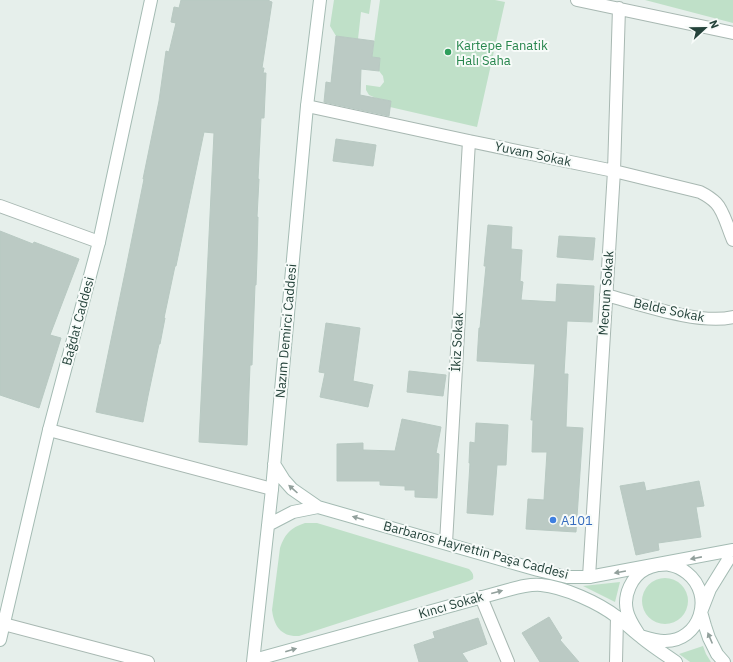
<svg xmlns="http://www.w3.org/2000/svg" width="733" height="662" font-family="'IBM Plex Sans',sans-serif">
<style>
.green{fill:#bfe0c8}
.building{fill:#bbcac4;stroke:#b8c9c2}
.lines{fill:none;stroke-linecap:round;stroke-linejoin:round}
.minor-casing{stroke:#a8b8b2;stroke-width:14}
.secondary-casing{stroke:#a4bbb3;stroke-width:14}
.minor{stroke:#fff;stroke-width:12}
.secondary{stroke:#fff;stroke-width:12}
.oneway{fill:#92a09c}
.leisure-dot{fill:#2e9e5b;stroke:#f7fbf9;stroke-width:1.5}
.shop-dot{fill:#3f7fe0;stroke:#f7fbf9;stroke-width:1.5}
.labels{text-anchor:middle;dominant-baseline:central;stroke-width:4;stroke-linejoin:round;paint-order:stroke}
.leisure-label{font-size:13px;fill:#27864d;stroke:#f7fbf9;text-anchor:start}
.street-label{font-size:13px;fill:#24423a;stroke:#f7fbf9}
.shop-label{font-size:13px;fill:#366cbe;stroke:#f7fbf9;text-anchor:start}
</style>
<rect width="100%" height="100%" fill="#e6efeb"/>
<path class="green" d="M 334,0 L 371,0 L 369,14 L 361,12 L 358,39 L 336,36 L 330,26 Z
M 380,0 L 495,0 L 505,2 L 477,127 L 390,107 L 391,101 L 376,98 L 369,95 L 366,90 L 366,85 L 380,87 L 384,82 L 383,76 L 379,71 L 380,59 L 372,57 Z
M 645,0 L 733,0 L 733,23 Z
M 305,523 L 317,523 L 469,569 C 472,572 474,574 473,579 L 469,581 L 299,636 C 281,637 274,626 272,610 L 280,548 C 285,534 290,528 305,523 Z
M642 601a23 23 0 1 1 46 0a23 23 0 1 1-46 0Z
M 620,582 L 615,602 L 583,586 Z
M 703,646 L 706,654 L 711,662 L 690,662 L 679,654 Z"/>
<path class="building" d="M 181,0 L 269,0 L 269,1 L 272,2 L 262,68 L 264,68 L 263,73 L 266,73 L 264,118 L 261,118 L 258,179 L 259,179 L 257,217 L 258,217 L 257,258 L 256,285 L 255,285 L 252,365 L 250,365 L 247,445 L 199,442 L 214,133 L 204,132 L 176,266 L 175,266 L 164,318 L 165,318 L 160,344 L 159,344 L 148,396 L 143,422 L 96,412 L 126,268 L 144,179 L 143,179 L 159,101 L 166,51 L 169,52 L 176,23 L 171,22 L 174,7 L 179,8 Z
M 336,36 L 374,41 L 372,57 L 380,58 L 379,71 L 361,69 L 360,95 L 391,101 L 389,116 L 324,102 L 326,82 L 331,83 Z
M 336,139 L 376,145 L 373,166 L 333,161 Z
M 488,225 L 512,227 L 511,249 L 522,250 L 520,281 L 523,282 L 521,300 L 556,302 L 557,284 L 594,286 L 592,322 L 567,321 L 564,374 L 568,374 L 566,427 L 583,428 L 576,532 L 526,529 L 528,499 L 544,500 L 547,452 L 532,452 L 533,420 L 531,420 L 535,364 L 477,361 L 479,328 L 480,328 L 486,266 L 484,266 Z
M 0,231 L 33,244 L 34,242 L 79,259 L 50,335 L 61,338 L 39,408 L 0,395 Z
M 559,236 L 595,238 L 593,260 L 557,257 Z
M 326,323 L 360,328 L 353,381 L 373,385 L 368,407 L 320,397 L 325,373 L 319,372 Z
M 409,371 L 446,375 L 443,396 L 407,392 Z
M 402,419 L 441,427 L 436,453 L 439,454 L 437,498 L 415,497 L 415,490 L 405,490 L 405,486 L 380,485 L 380,481 L 337,481 L 337,444 L 363,443 L 363,450 L 395,451 Z
M 476,423 L 508,425 L 506,465 L 497,465 L 493,515 L 467,513 L 470,463 L 469,463 L 470,442 L 475,443 Z
M 699,481 L 704,506 L 696,507 L 701,537 L 658,543 L 659,550 L 636,555 L 620,486 L 644,482 L 646,491 Z
M 549,617 L 562,638 L 560,640 L 579,662 L 540,662 L 522,633 Z
M 478,618 L 487,644 L 462,653 L 468,662 L 419,662 L 414,645 L 435,638 L 433,632 Z"/>
<g class="lines">
<g class="minor-casing">
<path id="minor" d="M 577,0 L 733,33
M 307,106 L 469,141 L 614,171 L 700,192 C 706,195 711,198 716,203 C 724,211 728,229 733,240
M 0,206 L 99,242
M 606,295 C 640,304 699,325 733,317
M 49,430 L 272,489
M 446,543 L 469,141
M 589,577 L 614,171 L 619,8
M 481,597 L 508,662
M 0,623 L 148,662
M 616,662 L 617,617"/>
</g>
<g class="secondary-casing">
<path id="secondary" d="M 274,464 L 284,480 L 292,489 L 318,507 L 538,570 L 567,577 L 589,577 L 733,550
M 268,525 L 293,512 L 318,507
M 658,565 C 662,565 667,564 670,565 C 676,566 682,569 687,573 C 715,595 700,642 664,641 C 656,641 647,638 640,636 C 635,628 629,620 627,611 C 623,595 632,576 646,569 C 650,567 654,566 658,565 Z
M 0,640 L 49,430 L 99,242 L 151,0
M 254,660 L 508,590 C 519,587 530,584 541,585 C 564,587 599,603 617,617 C 625,623 633,631 641,637 C 652,646 664,654 676,662
M 253,662 L 272,489 L 307,106 L 320,0
M 724,662 L 717,654 L 709,638 L 705,626 L 701,612 L 710,589 L 733,552"/>
</g>
<use href="#minor" class="minor"/>
<use href="#secondary" class="secondary"/>
</g>
<defs><path id="oneway-solid" d="M-6-.8H1V-3.2L6.5 0L1 3.2V.8H-6Z"/></defs>
<g class="oneway">
<use href="#oneway-solid" transform="translate(293 489) rotate(-138)"/>
<use href="#oneway-solid" transform="translate(358 518) rotate(-164)"/>
<use href="#oneway-solid" transform="translate(696 558) rotate(169)"/>
<use href="#oneway-solid" transform="translate(620 572) rotate(170)"/>
<use href="#oneway-solid" transform="translate(497 592) rotate(-15)"/>
<use href="#oneway-solid" transform="translate(710 638) rotate(-113)"/>
<use href="#oneway-solid" transform="translate(291 650) rotate(-16)"/>
</g>
<circle class="leisure-dot" cx="448" cy="52" r="4"/>
<circle class="shop-dot" cx="553" cy="520" r="4"/>
<g class="labels">
<g class="leisure-label">
<text x="456" y="45">Kartepe Fanatik<tspan x="456" dy="15">Halı Saha</tspan></text>
</g>
<g class="street-label">
<text transform="translate(533 154) rotate(12)">Yuvam Sokak</text>
<text transform="translate(606 293) rotate(-86)">Mecnun Sokak</text>
<text transform="translate(669 310) rotate(12)">Belde Sokak</text>
<text transform="translate(78 321) rotate(-75)">Bağdat Caddesi</text>
<text transform="translate(286 331) rotate(-85)">Nazım Demirci Caddesi</text>
<text transform="translate(457 342) rotate(-87)">İkiz Sokak</text>
<text transform="translate(476 550) rotate(15)">Barbaros Hayrettin Paşa Caddesi</text>
<text transform="translate(451 605) rotate(-16)">Kıncı Sokak</text>
</g>
<g class="shop-label">
<text x="561" y="520">A101</text>
</g>
</g>
<g transform="translate(705 28) rotate(68)" stroke="#f7fbf9" stroke-width="3" paint-order="stroke">
<path d="M0-3L7 15L0 10L-7 15Z" fill="#24423a"/>
<text y="-6" font-size="11" font-weight="bold" text-anchor="middle" fill="#24423a">N</text>
</g>
</svg>
